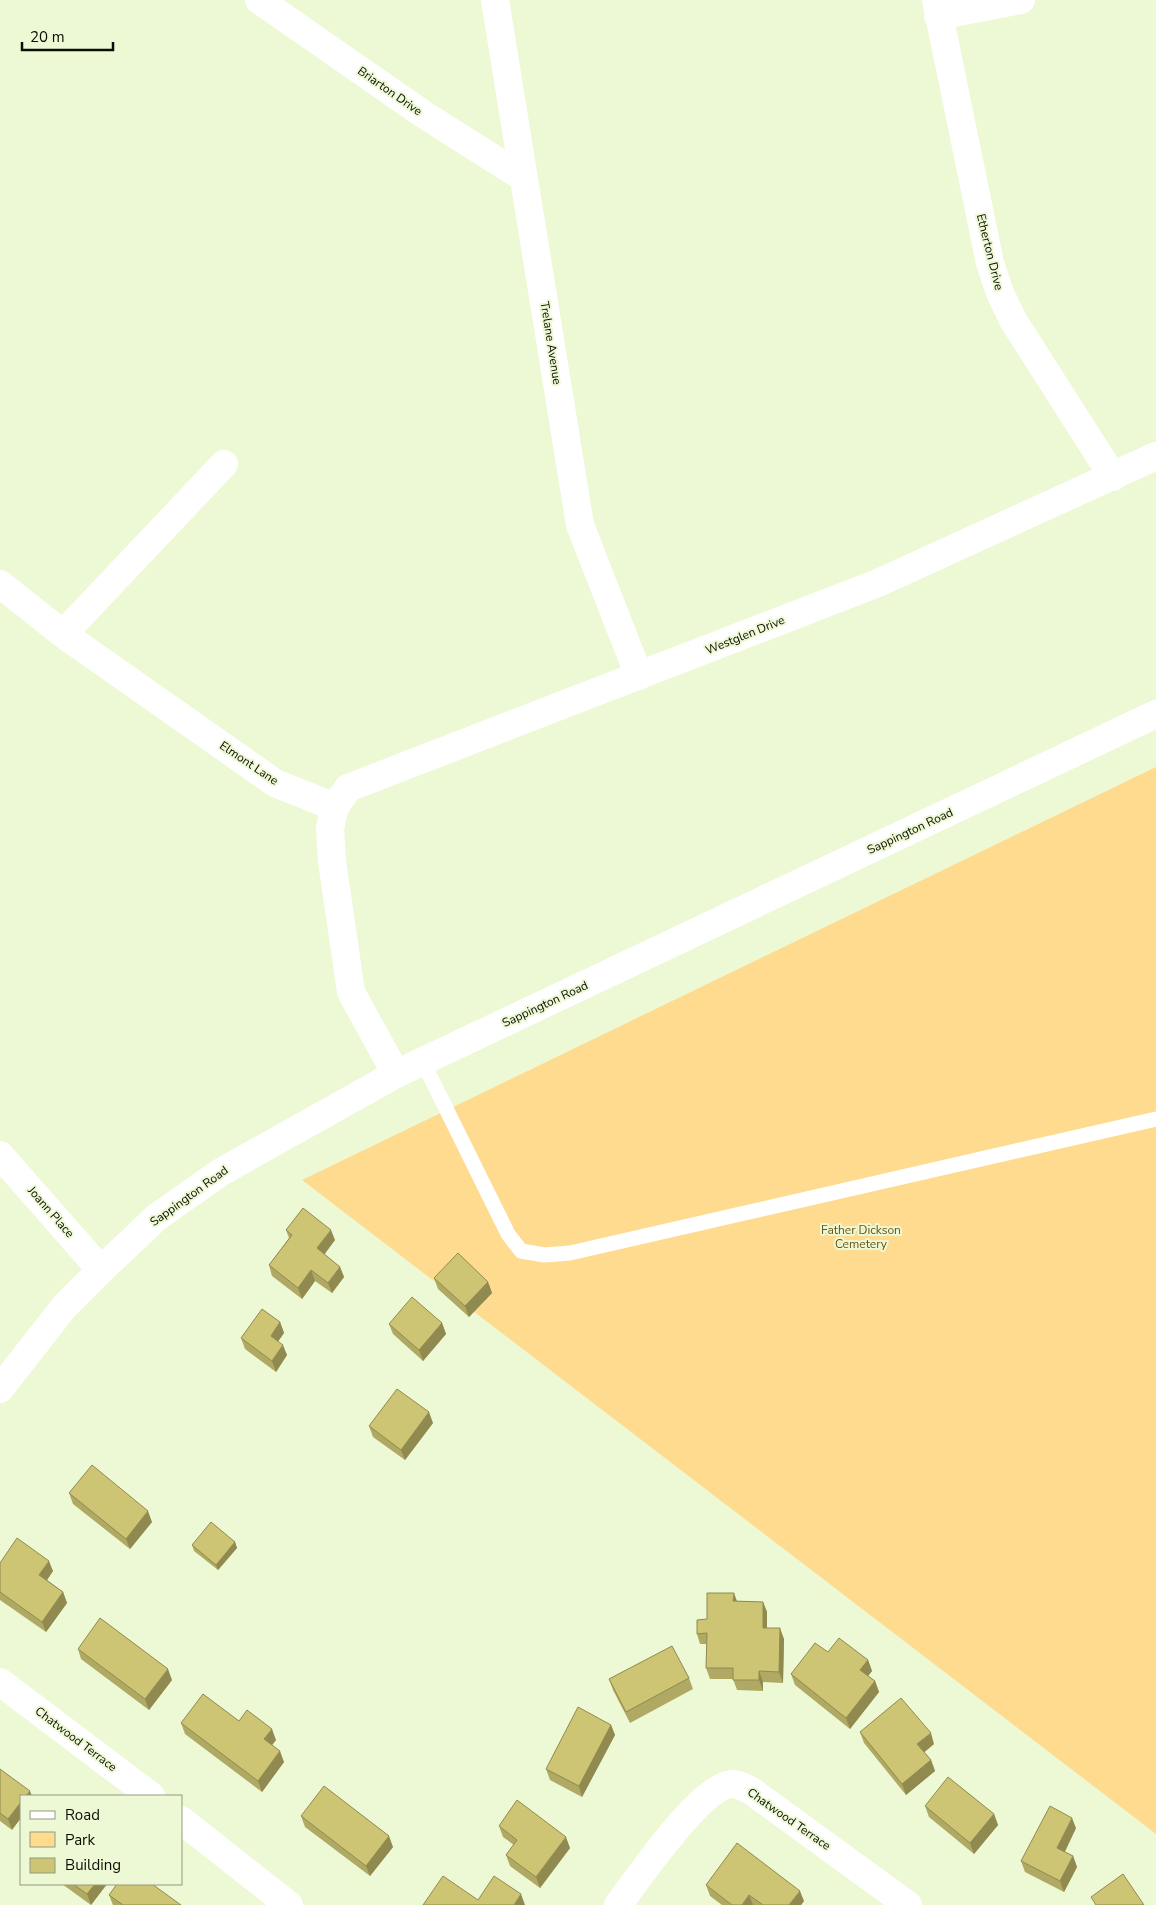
<svg xmlns="http://www.w3.org/2000/svg" width="1156" height="1905" font-family="'Nunito Sans',sans-serif">
<style>
.green{fill:#ffdb90}
.lines{fill:none;stroke-linecap:round;stroke-linejoin:round}
.lane{stroke:#fff;stroke-width:15}
.street{stroke:#fff;stroke-width:28}
.secondary{stroke:#fff;stroke-width:28}
.wall{fill:#b0a963}
.shaded-wall{fill:#908a50}
.building{fill:#cdc573;stroke:#908a50}
.labels{text-anchor:middle;dominant-baseline:central;stroke-width:4;stroke-linejoin:round;paint-order:stroke}
.street-label{font-size:12px;fill:#0b0e04;stroke:#edf9d5}
.park-label{font-size:12px;fill:#6b5318;stroke:#edf9d5}
</style>
<rect width="100%" height="100%" fill="#edf9d5"/>
<path class="green" d="M 1156,767 L 1156,1834 L 302,1180 Z"/>
<g class="lines">
<path class="lane" d="M 423,1062 L 508,1234 L 521,1251 L 545,1255 L 570,1253 L 1156,1119"/>
<path class="street" d="M 259,0 L 423,114 L 524,178
M 495,0 L 580,525 L 639,676
M 936,0 L 990,263 L 1000,293 L 1013,320 L 1113,477
M 938,16 L 1021,0
M 0,584 L 63,634 L 275,783 L 335,807 L 330,828 L 332,861 L 351,992 L 396,1074
M 63,634 L 224,464
M 335,807 L 348,788 L 878,583 L 1156,456
M 0,1155 L 101,1270
M 0,1682 L 151,1796
M 181,1820 L 289,1905
M 618,1905 C 638,1879 700,1786 732,1784 C 737,1783 745,1788 750,1790 L 908,1905"/>
<path class="secondary" d="M 0,1389 L 64,1307 L 101,1270 L 157,1217 L 221,1172 L 396,1074 L 1156,714"/>
</g>
<path class="wall" d="M 286,1230 L 335,1240 L 324,1254 L 340,1267 L 344,1277 L 332,1293 L 315,1281 L 302,1299 L 272,1276 L 269,1265 L 289,1238 Z
M 434,1278 L 488,1282 L 492,1293 L 469,1317 L 438,1289 Z
M 280,1322 L 284,1333 L 278,1341 L 287,1355 L 276,1372 L 245,1349 L 241,1338 Z
M 442,1323 L 446,1334 L 423,1361 L 393,1334 L 389,1324 Z
M 433,1423 L 405,1460 L 373,1437 L 369,1426 Z
M 69,1493 L 152,1522 L 130,1549 L 73,1504 Z
M 235,1542 L 237,1548 L 218,1570 L 194,1551 L 192,1545 Z
M 0,1563 L 53,1571 L 47,1580 L 63,1592 L 67,1603 L 46,1632 L 0,1600 Z
M 737,1601 L 763,1602 L 767,1612 L 767,1628 L 784,1639 L 783,1683 L 763,1682 L 763,1691 L 737,1690 L 733,1679 L 710,1679 L 706,1668 L 707,1644 L 700,1644 L 697,1634 L 707,1619 Z
M 78,1649 L 172,1680 L 149,1710 L 81,1659 Z
M 828,1652 L 868,1660 L 872,1671 L 868,1676 L 875,1681 L 879,1692 L 850,1729 L 795,1685 L 791,1674 Z
M 689,1678 L 693,1689 L 630,1723 L 613,1690 L 609,1679 Z
M 181,1723 L 276,1740 L 272,1745 L 284,1762 L 262,1792 L 185,1734 Z
M 611,1725 L 615,1735 L 582,1797 L 550,1780 L 546,1769 Z
M 860,1732 L 934,1744 L 924,1752 L 931,1760 L 935,1771 L 906,1795 L 864,1743 Z
M 0,1769 L 12,1830 L 0,1821 Z
M 925,1806 L 994,1814 L 998,1825 L 974,1854 L 929,1817 Z
M 301,1816 L 393,1847 L 370,1876 L 305,1827 Z
M 499,1826 L 570,1848 L 540,1888 L 510,1866 L 506,1855 L 514,1845 L 503,1837 Z
M 1076,1828 L 1065,1852 L 1073,1856 L 1077,1867 L 1064,1892 L 1025,1872 L 1021,1861 Z
M 62,1884 L 107,1884 L 91,1905 Z
M 706,1885 L 804,1901 L 801,1905 L 722,1905 L 710,1896 Z
M 109,1895 L 181,1905 L 113,1905 Z"/>
<path class="shaded-wall" d="M 331,1230 L 335,1240 L 321,1259 L 317,1248 Z
M 340,1267 L 344,1277 L 332,1293 L 328,1283 Z
M 311,1270 L 315,1281 L 302,1299 L 298,1288 Z
M 488,1282 L 492,1293 L 469,1317 L 465,1306 Z
M 280,1322 L 284,1333 L 275,1346 L 271,1336 Z
M 442,1323 L 446,1334 L 423,1361 L 419,1350 Z
M 283,1345 L 287,1355 L 276,1372 L 272,1361 Z
M 429,1412 L 433,1423 L 405,1460 L 401,1450 Z
M 148,1511 L 152,1522 L 130,1549 L 126,1539 Z
M 235,1542 L 237,1548 L 218,1570 L 216,1565 Z
M 49,1561 L 53,1571 L 43,1586 L 39,1575 Z
M 63,1592 L 67,1603 L 46,1632 L 42,1622 Z
M 734,1593 L 738,1604 L 733,1601 Z
M 763,1602 L 767,1612 L 767,1639 L 763,1628 Z
M 780,1628 L 784,1639 L 783,1683 L 779,1672 Z
M 868,1660 L 872,1671 L 864,1681 L 860,1670 Z
M 168,1669 L 172,1680 L 149,1710 L 145,1699 Z
M 759,1671 L 763,1682 L 763,1691 L 759,1680 Z
M 875,1681 L 879,1692 L 850,1729 L 846,1718 Z
M 611,1725 L 615,1735 L 582,1797 L 579,1786 Z
M 272,1729 L 276,1740 L 268,1750 L 264,1739 Z
M 931,1733 L 934,1744 L 921,1755 L 917,1744 Z
M 280,1751 L 284,1762 L 262,1792 L 258,1781 Z
M 931,1760 L 935,1771 L 906,1795 L 902,1784 Z
M 30,1791 L 32,1796 L 26,1796 Z
M 21,1802 L 21,1818 L 12,1830 L 8,1819 Z
M 994,1814 L 998,1825 L 974,1854 L 970,1843 Z
M 1072,1818 L 1076,1828 L 1061,1859 L 1057,1848 Z
M 389,1836 L 393,1847 L 370,1876 L 366,1866 Z
M 566,1837 L 570,1848 L 540,1888 L 536,1877 Z
M 1073,1856 L 1077,1867 L 1064,1892 L 1060,1881 Z
M 95,1884 L 107,1884 L 91,1905 L 87,1894 Z
M 800,1891 L 804,1901 L 801,1905 L 789,1905 Z
M 521,1894 L 525,1905 L 514,1905 Z
M 749,1895 L 753,1905 L 742,1905 Z"/>
<path class="building" d="M 303,1208 L 331,1230 L 317,1248 L 340,1267 L 328,1283 L 311,1270 L 298,1288 L 269,1265 L 292,1235 L 286,1230 Z
M 458,1253 L 488,1282 L 465,1306 L 434,1278 Z
M 412,1297 L 442,1323 L 419,1350 L 389,1324 Z
M 262,1309 L 280,1322 L 271,1336 L 283,1345 L 272,1361 L 241,1338 Z
M 397,1389 L 429,1412 L 401,1450 L 369,1426 Z
M 92,1465 L 148,1511 L 126,1539 L 69,1493 Z
M 211,1522 L 235,1542 L 216,1565 L 192,1545 Z
M 17,1538 L 49,1561 L 39,1575 L 63,1592 L 42,1622 L 0,1592 L 0,1563 Z
M 707,1593 L 734,1593 L 733,1601 L 763,1602 L 763,1628 L 780,1628 L 779,1672 L 759,1671 L 759,1680 L 733,1680 L 733,1668 L 706,1668 L 707,1633 L 697,1634 L 697,1620 L 707,1619 Z
M 100,1618 L 168,1669 L 145,1699 L 78,1649 Z
M 839,1638 L 868,1660 L 860,1670 L 875,1681 L 846,1718 L 791,1674 L 815,1643 L 828,1652 Z
M 672,1646 L 689,1678 L 626,1712 L 609,1679 Z
M 203,1694 L 239,1721 L 247,1710 L 272,1729 L 264,1739 L 280,1751 L 258,1781 L 181,1723 Z
M 901,1698 L 931,1733 L 917,1744 L 931,1760 L 902,1784 L 860,1732 Z
M 578,1707 L 611,1725 L 579,1786 L 546,1769 Z
M 0,1769 L 30,1791 L 26,1796 L 21,1796 L 21,1802 L 8,1819 L 0,1813 Z
M 948,1777 L 994,1814 L 970,1843 L 925,1806 Z
M 324,1786 L 389,1836 L 366,1866 L 301,1816 Z
M 517,1800 L 566,1837 L 536,1877 L 506,1855 L 517,1840 L 499,1826 Z
M 1050,1806 L 1072,1818 L 1057,1848 L 1073,1856 L 1060,1881 L 1021,1861 Z
M 737,1843 L 800,1891 L 789,1905 L 763,1905 L 749,1895 L 742,1905 L 732,1905 L 706,1885 Z
M 1123,1874 L 1144,1905 L 1096,1905 L 1091,1897 Z
M 443,1876 L 478,1900 L 494,1876 L 521,1894 L 514,1905 L 423,1905 Z
M 73,1884 L 95,1884 L 87,1894 Z
M 117,1884 L 152,1884 L 181,1905 L 123,1905 L 109,1895 Z"/>
<g class="labels">
<g class="street-label">
<text transform="translate(390 91) rotate(35)">Briarton Drive</text>
<text transform="translate(990 252) rotate(76)">Etherton Drive</text>
<text transform="translate(551 343) rotate(81)">Trelane Avenue</text>
<text transform="translate(745 635) rotate(-22)">Westglen Drive</text>
<text transform="translate(249 763) rotate(34)">Elmont Lane</text>
<text transform="translate(910 831) rotate(-25)">Sappington Road</text>
<text transform="translate(545 1004) rotate(-25)">Sappington Road</text>
<text transform="translate(189 1196) rotate(-36)">Sappington Road</text>
<text transform="translate(51 1212) rotate(49)">Joann Place</text>
<text transform="translate(76 1739) rotate(37)">Chatwood Terrace</text>
<text transform="translate(789 1819) rotate(35)">Chatwood Terrace</text>
</g>
<g class="park-label">
<text x="861" y="1230">Father Dickson<tspan x="861" dy="14">Cemetery</tspan></text>
</g>
</g>
<rect x="20" y="1795" width="162" height="90" fill="#edf9d5" stroke="#939b81"/>
<rect x="30" y="1811" width="25" height="8" fill="#ffffff" stroke="#939b81"/>
<text x="65" y="1820" font-size="15" fill="#0b0e04">Road</text>
<rect x="30" y="1832" width="25" height="15" fill="#ffdb90" stroke="#939b81"/>
<text x="65" y="1845" font-size="15" fill="#0b0e04">Park</text>
<rect x="30" y="1858" width="25" height="15" fill="#cdc573" stroke="#939b81"/>
<text x="65" y="1870" font-size="15" fill="#0b0e04">Building</text>
<path d="M22 42v8h91v-8" fill="none" stroke="#0b0e04" stroke-width="2.5"/>
<text x="30" y="42" font-size="15" fill="#0b0e04" stroke="#edf9d5" stroke-width="4" paint-order="stroke">20 m</text>
</svg>
